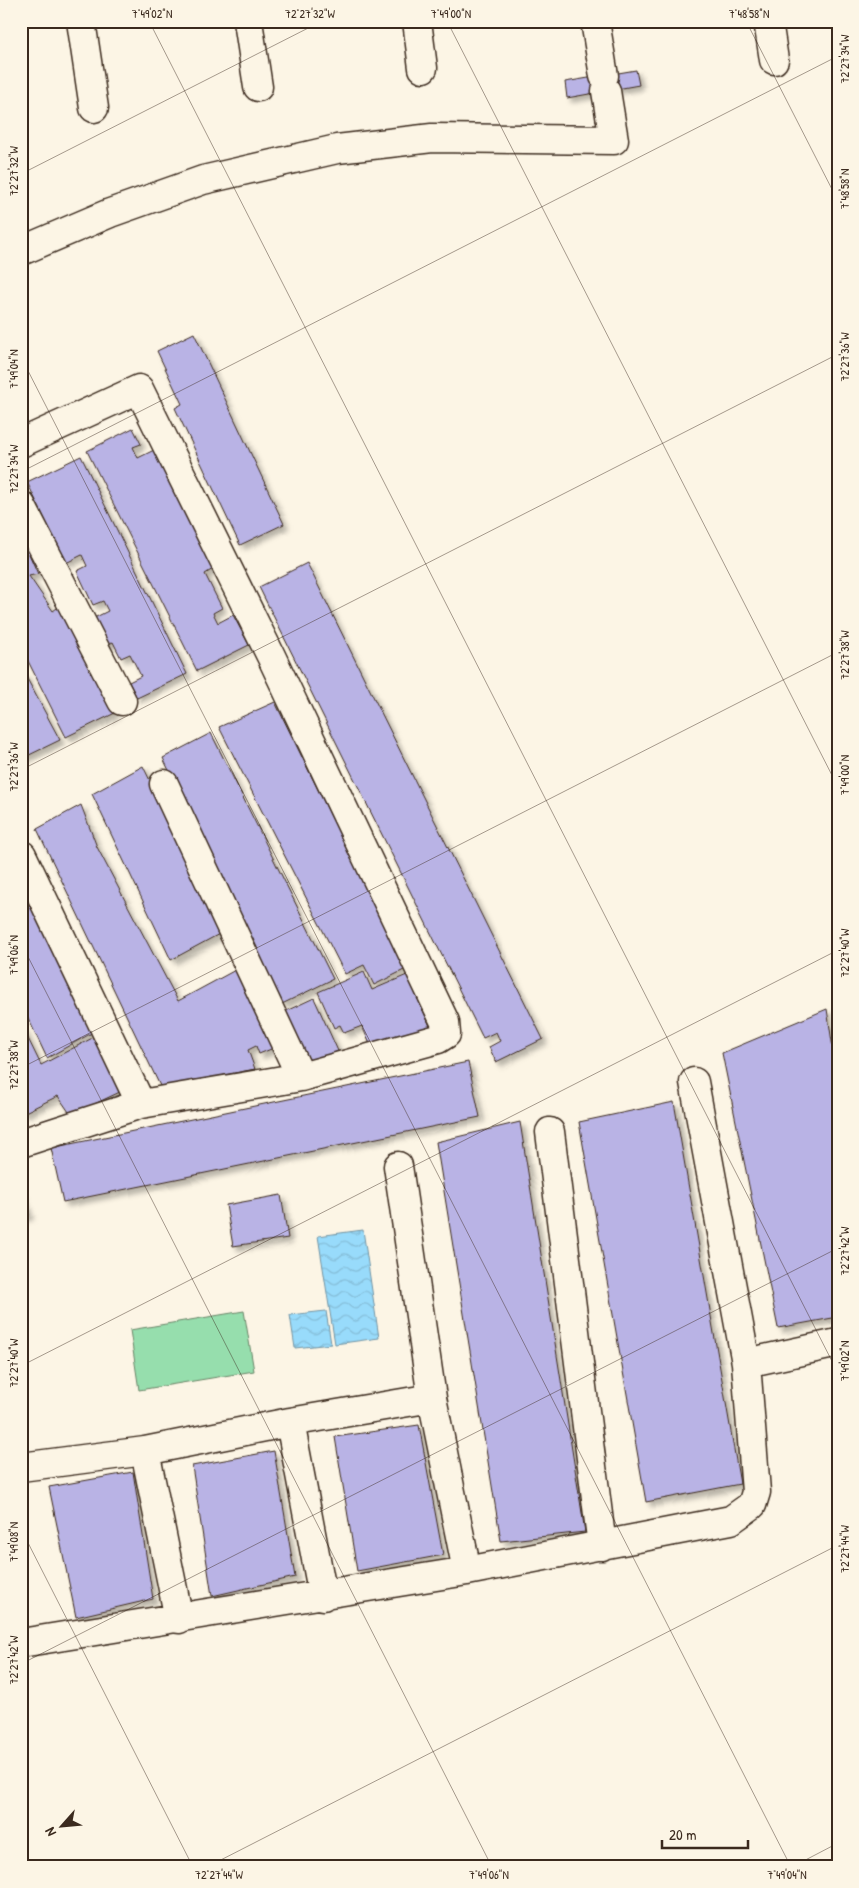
<svg xmlns="http://www.w3.org/2000/svg" width="859" height="1888" font-family="'Patrick Hand',sans-serif">
<style>
.garden{fill:#96dead;stroke:#688466}
.water{fill:url(#water-waves);stroke:#7394a3}
.building{fill:#b9b3e5;stroke:#3b2a1e;filter:url(#shadow)}
.lines{fill:none;stroke-linecap:round;stroke-linejoin:round}
.minor-casing{stroke:#3b2a1e;stroke-width:31}
.minor{stroke:#fcf5e5;stroke-width:28}
.ticks{fill:none;stroke:#3b2a1e;stroke-width:1;stroke-opacity:0.45}
.neatline{fill:none;stroke:#3b2a1e;stroke-width:2}
.ticks-label{font-size:12px;text-anchor:middle;fill:#3b2a1e}
</style>
<defs>
<pattern id="water-waves" width="16" height="10" patternUnits="userSpaceOnUse" patternTransform="scale(1.25)"><rect width="16" height="10" fill="#98dbfb"/><path d="M0 5q4-4 8 0t8 0" fill="none" stroke="#84bcd7"/></pattern>
<filter id="shadow"><feDropShadow dx="4.5" dy="4.5" stdDeviation="2.5" flood-color="#0004"/></filter>
</defs>
<rect width="100%" height="100%" fill="#fcf5e5"/>
<filter id="ink" filterUnits="userSpaceOnUse"><feTurbulence type="fractalNoise" baseFrequency=".02" numOctaves="2"/><feDisplacementMap in="SourceGraphic" scale="10" xChannelSelector="R" yChannelSelector="G"/><feConvolveMatrix kernelMatrix="1 2 1 2 8 2 1 2 1" color-interpolation-filters="sRGB"/></filter>
<g filter="url(#ink)">
<path class="garden" d="M 244,1311 L 254,1371 L 139,1390 L 130,1330 Z"/>
<path class="water" d="M 363,1230 L 379,1338 L 335,1344 L 318,1236 Z
M 326,1311 L 331,1344 L 295,1348 L 290,1315 Z"/>
<path class="building" d="M 636,70 L 639,85 L 567,98 L 565,82 Z
M 194,333 L 284,524 L 240,545 L 175,408 L 182,404 L 157,351 Z
M 133,428 L 141,444 L 133,447 L 138,458 L 154,450 L 213,569 L 205,574 L 222,608 L 213,613 L 218,623 L 233,615 L 249,645 L 197,671 L 87,451 Z
M 81,456 L 187,674 L 137,698 L 129,682 L 141,676 L 130,654 L 121,658 L 113,642 L 105,646 L 92,619 L 108,611 L 103,601 L 93,605 L 77,571 L 87,566 L 82,555 L 66,563 L 27,482 Z
M 21,514 L 39,551 L 29,554 L 38,574 L 29,576 L 53,611 L 61,605 L 115,713 L 66,737 L 21,647 Z
M 307,563 L 543,1039 L 496,1062 L 489,1047 L 500,1041 L 496,1032 L 483,1038 L 259,587 Z
M 24,673 L 60,740 L 21,759 L 21,674 Z
M 275,702 L 406,969 L 374,985 L 364,965 L 345,974 L 219,727 Z
M 211,733 L 333,979 L 282,1004 L 163,758 Z
M 143,766 L 223,932 L 171,960 L 92,794 Z
M 81,805 L 97,847 L 178,1001 L 239,968 L 276,1047 L 259,1054 L 256,1046 L 248,1050 L 255,1069 L 161,1088 L 37,829 Z
M 21,877 L 97,1030 L 47,1058 L 21,1003 Z
M 364,972 L 372,990 L 407,975 L 430,1026 L 373,1051 L 362,1026 L 344,1033 L 340,1025 L 334,1028 L 318,992 Z
M 314,998 L 338,1051 L 310,1063 L 286,1011 Z
M 827,1009 L 838,1082 L 838,1317 L 778,1328 L 722,1053 Z
M 21,1024 L 41,1065 L 100,1034 L 122,1091 L 71,1115 L 58,1096 L 21,1114 Z
M 468,1062 L 480,1117 L 63,1202 L 51,1148 Z
M 674,1102 L 740,1484 L 646,1502 L 579,1122 Z
M 520,1122 L 585,1532 L 501,1541 L 436,1142 Z
M 21,1192 L 29,1215 L 21,1217 Z
M 281,1195 L 288,1238 L 233,1246 L 226,1205 Z
M 419,1425 L 443,1555 L 357,1571 L 335,1437 Z
M 274,1451 L 295,1577 L 212,1596 L 192,1466 Z
M 133,1472 L 153,1599 L 76,1617 L 49,1487 Z"/>
<g class="lines">
<g class="minor-casing">
<path id="minor" d="M 81,21 L 94,108
M 248,21 L 258,87
M 417,21 L 423,68
M 595,21 L 604,76
M 768,21 L 774,60
M 21,251 L 110,213 L 203,180 L 337,149 L 432,138 L 614,140 L 606,91
M 21,443 L 139,389 L 271,656 L 445,1022 L 446,1034 L 438,1039 L 301,1077 L 141,1104 L 21,1143
M 21,505 L 122,701
M 164,784 L 301,1077
M 22,855 L 141,1104
M 550,1132 L 602,1546
M 398,1166 L 432,1398 L 467,1571
M 746,1363 L 838,1343
M 290,1422 L 323,1596
M 145,1451 L 179,1619
M 21,1467 L 145,1451 L 290,1422 L 432,1398
M 21,1643 L 467,1571 L 731,1520 L 752,1505 L 756,1492 L 746,1363 L 694,1082"/>
</g>
<use href="#minor" class="minor"/>
</g>
</g>
<path class="ticks" d="M 149,21 L 838,1373M 447,21 L 838,787M 746,21 L 838,201M 21,174 L 322,21M 21,357 L 791,1867M 21,472 L 838,56M 21,770 L 838,354M 21,943 L 492,1867M 21,1068 L 838,652M 21,1366 L 838,950M 21,1529 L 193,1867M 21,1664 L 838,1248M 207,1867 L 838,1545M 792,1867 L 838,1843"/>
<rect width="859" height="1888" fill="none" stroke="#fcf5e5" stroke-width="55"/>
<g transform="translate(62 1826) rotate(243)" stroke="#fcf5e5" stroke-width="4" paint-order="stroke">
<path d="M0-4L9 19L0 12L-9 19Z" fill="#3b2a1e"/>
<text y="-8" font-size="14" font-weight="bold" text-anchor="middle" fill="#3b2a1e">N</text>
</g>
<path d="M662 1840v8h86v-8" fill="none" stroke="#3b2a1e" stroke-width="2.5"/>
<text x="669" y="1840" font-size="15" fill="#3b2a1e" stroke="#fcf5e5" stroke-width="4" paint-order="stroke">20 m</text>
<rect x="28" y="28" width="804" height="1832" class="neatline"/>
<g class="ticks-label">
<text x="152" y="18">7°49'02"N</text>
<text x="310" y="18">72°27'32"W</text>
<text x="451" y="18">7°49'00"N</text>
<text x="749" y="18">7°48'58"N</text>
<text transform="translate(845 59) rotate(-90)" y="4">72°27'34"W</text>
<text transform="translate(14 171) rotate(-90)" y="4">72°27'32"W</text>
<text transform="translate(845 189) rotate(-90)" y="4">7°48'58"N</text>
<text transform="translate(845 357) rotate(-90)" y="4">72°27'36"W</text>
<text transform="translate(14 369) rotate(-90)" y="4">7°49'04"N</text>
<text transform="translate(14 469) rotate(-90)" y="4">72°27'34"W</text>
<text transform="translate(845 655) rotate(-90)" y="4">72°27'38"W</text>
<text transform="translate(14 767) rotate(-90)" y="4">72°27'36"W</text>
<text transform="translate(845 775) rotate(-90)" y="4">7°49'00"N</text>
<text transform="translate(845 953) rotate(-90)" y="4">72°27'40"W</text>
<text transform="translate(14 955) rotate(-90)" y="4">7°49'06"N</text>
<text transform="translate(14 1065) rotate(-90)" y="4">72°27'38"W</text>
<text transform="translate(845 1251) rotate(-90)" y="4">72°27'42"W</text>
<text transform="translate(845 1361) rotate(-90)" y="4">7°49'02"N</text>
<text transform="translate(14 1363) rotate(-90)" y="4">72°27'40"W</text>
<text transform="translate(14 1542) rotate(-90)" y="4">7°49'08"N</text>
<text transform="translate(845 1549) rotate(-90)" y="4">72°27'44"W</text>
<text transform="translate(14 1660) rotate(-90)" y="4">72°27'42"W</text>
<text x="219" y="1879">72°27'44"W</text>
<text x="489" y="1879">7°49'06"N</text>
<text x="787" y="1879">7°49'04"N</text>
</g>
</svg>
